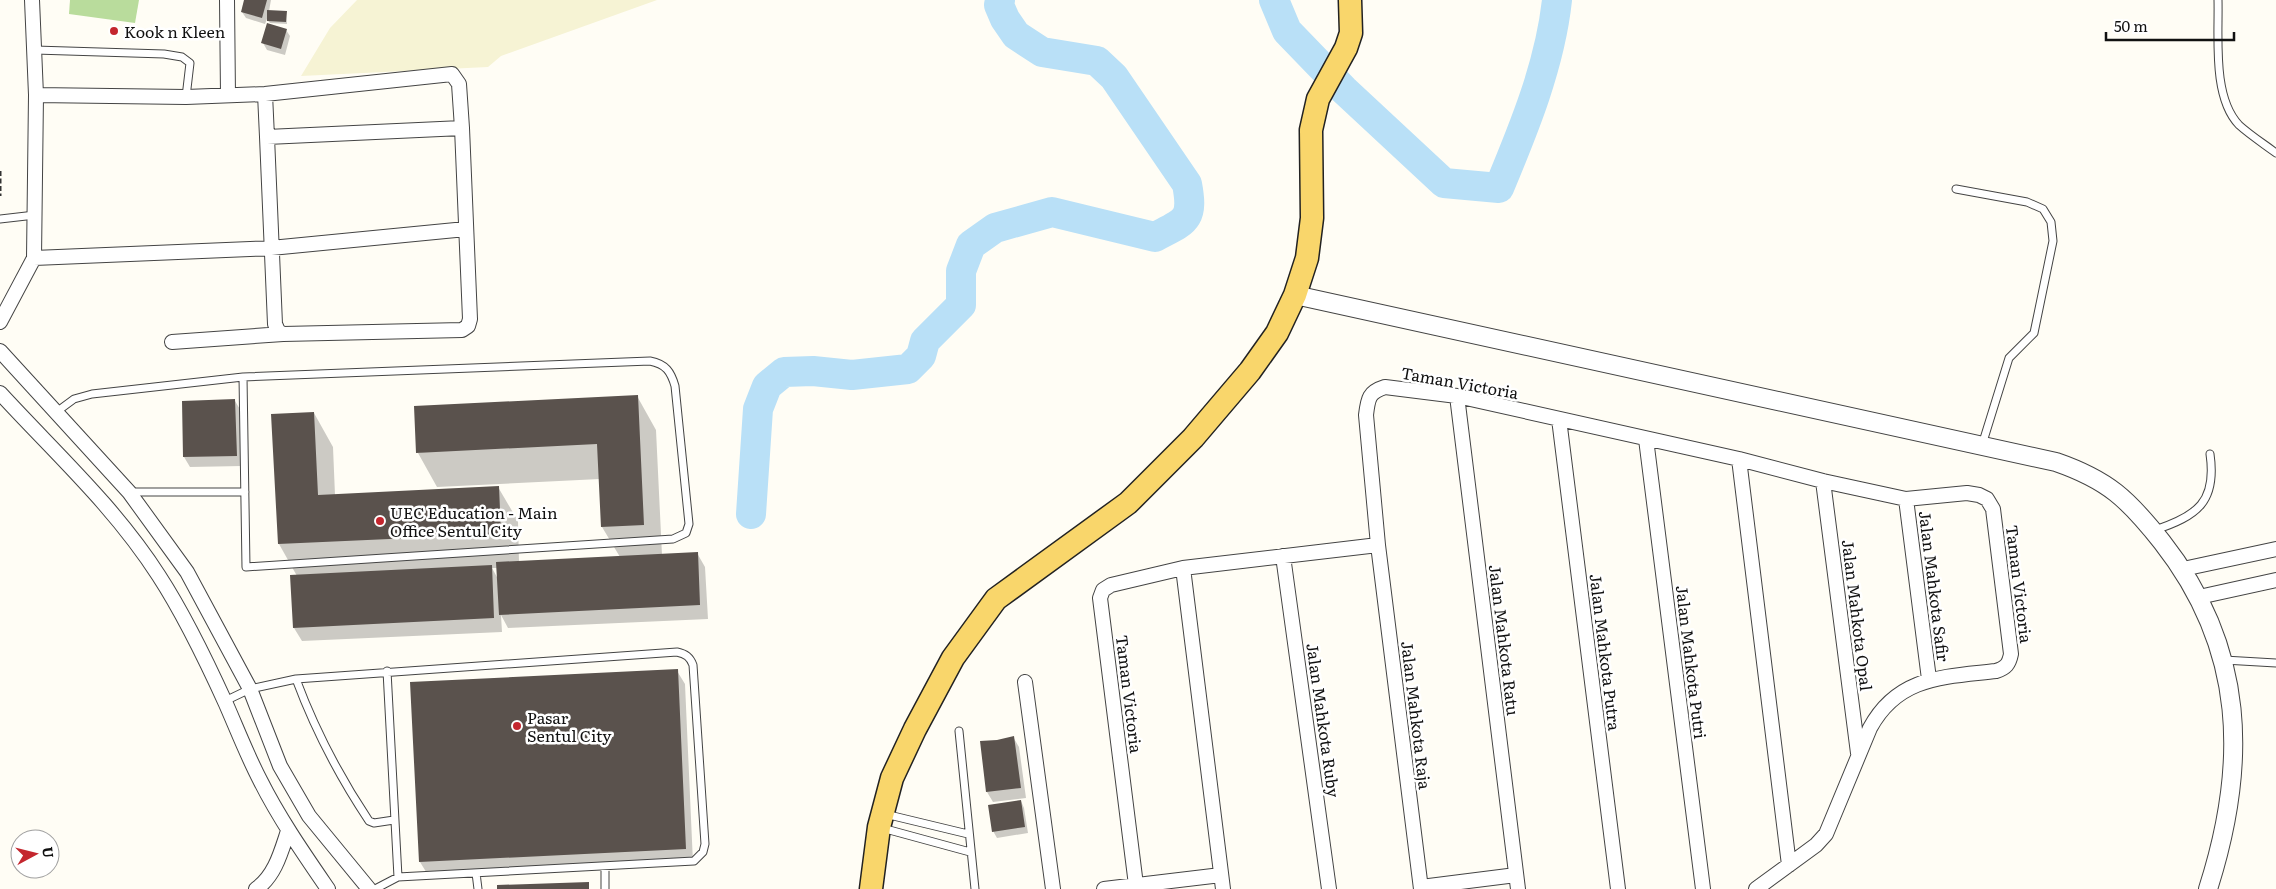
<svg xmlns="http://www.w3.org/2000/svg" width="2276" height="889" font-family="Literata,serif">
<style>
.farmland{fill:#f6f3d4}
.forest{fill:#b9dc9c}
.shadow{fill:#0003;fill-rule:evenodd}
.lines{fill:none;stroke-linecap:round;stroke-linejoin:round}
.river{stroke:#b9e0f7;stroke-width:30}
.building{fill:#5a524d}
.service-casing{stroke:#444;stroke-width:9}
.minor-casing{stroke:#444;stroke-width:16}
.tertiary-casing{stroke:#444;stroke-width:20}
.primary-casing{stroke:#222;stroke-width:25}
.path{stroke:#333;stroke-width:3;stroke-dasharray:5 2.5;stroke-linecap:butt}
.service{stroke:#fff;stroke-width:7}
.minor{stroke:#fff;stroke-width:14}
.tertiary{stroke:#fff;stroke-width:18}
.primary{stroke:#f9d66b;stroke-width:22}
.poi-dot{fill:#c4262e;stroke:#fff;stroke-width:2}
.labels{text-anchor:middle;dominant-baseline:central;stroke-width:5;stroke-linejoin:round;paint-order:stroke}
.poi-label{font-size:16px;fill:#111;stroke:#fff;text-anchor:start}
.street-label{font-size:16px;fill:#111;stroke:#fff}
</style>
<rect width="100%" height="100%" fill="#fffdf5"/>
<path class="farmland" d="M 357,0 L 657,0 L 501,56 L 488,67 L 301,76 L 330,28 Z"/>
<path class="forest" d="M 70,0 L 139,0 L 135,23 L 69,14 Z"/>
<path class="shadow" d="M 246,0 L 271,0 L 269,11 L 286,12 L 287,24 L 270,23 L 267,19 L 265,24 L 246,18 L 242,12 Z
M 286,30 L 290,36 L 285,55 L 267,50 L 263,43 Z
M 637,396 L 656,430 L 662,555 L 697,553 L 705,567 L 708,619 L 508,628 L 501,615 L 502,632 L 302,641 L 294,628 L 297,576 L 279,544 L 314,413 L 333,447 L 335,495 L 498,487 L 518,521 L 519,562 L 620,557 L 602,527 L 600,479 L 437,487 L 418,453 ZM 492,568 L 498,568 L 498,579 Z
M 235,401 L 241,411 L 242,466 L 190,467 L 184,457 Z
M 677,671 L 685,684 L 693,863 L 428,875 L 420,862 Z
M 1013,737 L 1019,747 L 1026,798 L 993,802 L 987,792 L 998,741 Z
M 1021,801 L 1024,808 L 1028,833 L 997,838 L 993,831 Z"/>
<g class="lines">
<path class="river" d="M 1274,0 L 1287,31 L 1344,90 L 1444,183 L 1499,188 C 1524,128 1550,65 1557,0
M 751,514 L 758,409 L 767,386 L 784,372 L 813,371 L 852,375 L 908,369 L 921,356 L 925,341 L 961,305 L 961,271 L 971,245 L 995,228 L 1052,212 L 1155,237 C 1185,221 1194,221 1187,184 L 1114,77 L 1097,61 L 1042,52 L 1016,35 L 1005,19 L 999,5 L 1000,0"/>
</g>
<path class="building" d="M 244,0 L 267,0 L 262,18 L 241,12 Z
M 267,10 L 287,11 L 286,22 L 267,21 Z
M 267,23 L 287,29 L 281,49 L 261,43 Z
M 638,395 L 644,525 L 601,527 L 597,444 L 416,453 L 414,406 Z
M 235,399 L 237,456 L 183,457 L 182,401 Z
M 314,412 L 318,495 L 499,486 L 501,534 L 278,544 L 271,414 Z
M 698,552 L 700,605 L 499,615 L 496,562 Z
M 492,565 L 494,618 L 293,628 L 290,575 Z
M 678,669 L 686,849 L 419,862 L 410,682 Z
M 1014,736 L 1021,788 L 986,792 L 980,741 L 997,740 Z
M 1021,800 L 1025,827 L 992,832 L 988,805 Z
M 589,882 L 589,889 L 497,889 L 497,885 Z"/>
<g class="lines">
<g class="service-casing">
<path id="service" d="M 2218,0 C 2219,36 2212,97 2239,125 C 2250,135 2264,144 2276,153
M 35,50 L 164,54 L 182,57 L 190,63 L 186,97
M 1956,189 L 2027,202 L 2043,209 L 2051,222 L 2053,241 L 2034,333 L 2009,358 L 1982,445
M 0,219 L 35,215
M 55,413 L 74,399 L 92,394 L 243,377 L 650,361 C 666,364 671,372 675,386 L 689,524 L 686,533 L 673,539 L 246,567 L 243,377
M 129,492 L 245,492
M 2155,530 C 2197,516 2217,502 2210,454
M 2224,660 L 2276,663
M 387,671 L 398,877
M 296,679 C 315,730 339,776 369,821 L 374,823 L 394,820
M 225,701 L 250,689 L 296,679 L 677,652 C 686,654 690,657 693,665 L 705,844 L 703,852 L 694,861 L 398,877 L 375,889
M 959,731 L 975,889
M 885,814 L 968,834
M 882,828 L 970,852
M 605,866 L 605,889
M 476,873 L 478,889"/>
</g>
<g class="minor-casing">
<path id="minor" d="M 227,0 L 228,95
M 265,94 L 267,137
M 36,95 L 186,97 L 265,94 L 452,74 L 459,84 L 462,128
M 462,128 L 470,319 L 468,326 L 462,330 L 283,334 L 278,331 L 275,324 L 267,137 Z
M 34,258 L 271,248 L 466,229
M 0,322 L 34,258 L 36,95 L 32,0
M 172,342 L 283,334
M 0,351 L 129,492 L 187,572 L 250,689 L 280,766 L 309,816 L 369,889
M 0,393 C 56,454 114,506 159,576 C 185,616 206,660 226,704 C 237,729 247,755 260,780 C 279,818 304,854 328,889
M 1457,396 L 1518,889
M 1559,419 L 1618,889
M 1646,439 L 1703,889
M 1739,459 L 1789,865
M 1823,481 L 1858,753
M 1906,499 L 1929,679
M 1378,545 L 1421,889
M 1283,556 L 1329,889
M 1183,568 L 1223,889
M 2183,569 L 2276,549
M 2199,597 L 2276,580
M 1025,682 L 1053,889
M 1136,885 L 1100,598 L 1103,590 L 1111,585 L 1183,568 L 1378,545 L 1366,415 C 1368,398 1369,392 1385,387 L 1457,396 L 1739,459 L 1823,481 L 1906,499 L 1967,493 L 1979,495 L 1987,499 L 1993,509 L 2011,654 C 2009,664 2006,668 1996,671 C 1944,677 1898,676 1870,728 L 1826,834 L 1816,845 L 1756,889
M 1421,887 L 1516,875
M 256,889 C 275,876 281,852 288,831
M 1104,889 L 1221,875"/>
</g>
<g class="tertiary-casing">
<path id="tertiary" d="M 1295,295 L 2056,462 C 2108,480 2128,499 2162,542 C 2246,649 2248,764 2208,889"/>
</g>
<g class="primary-casing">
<path id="primary" d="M 871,889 L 879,827 L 892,778 L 915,729 L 953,658 L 996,599 L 1128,503 L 1193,438 L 1250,371 L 1277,333 L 1295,295 L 1307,258 L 1312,218 L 1311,130 L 1318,99 L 1346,48 L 1351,33 L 1350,0"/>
</g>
<path class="path" d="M 0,171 L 0,196"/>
<use href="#service" class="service"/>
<use href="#minor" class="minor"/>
<use href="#tertiary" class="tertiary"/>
<use href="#primary" class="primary"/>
</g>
<g class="poi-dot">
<circle cx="114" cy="31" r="5"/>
<circle cx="380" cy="521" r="5"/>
<circle cx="517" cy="726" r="5"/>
</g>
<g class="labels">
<g class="poi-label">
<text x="124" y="31">Kook n Kleen</text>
<text x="390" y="512">UEC Education - Main<tspan x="390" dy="18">Office Sentul City</tspan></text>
<text x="527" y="717">Pasar<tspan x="527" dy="18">Sentul City</tspan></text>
</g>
<g class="street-label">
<text transform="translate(1460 382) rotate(10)">Taman Victoria</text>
<text transform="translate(2020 584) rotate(83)">Taman Victoria</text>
<text transform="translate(1935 586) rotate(83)">Jalan Mahkota Safir</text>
<text transform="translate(1858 615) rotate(83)">Jalan Mahkota Opal</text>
<text transform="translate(1505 640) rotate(83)">Jalan Mahkota Ratu</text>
<text transform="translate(1606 652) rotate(83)">Jalan Mahkota Putra</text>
<text transform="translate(1692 662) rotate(83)">Jalan Mahkota Putri</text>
<text transform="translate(1130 694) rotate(83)">Taman Victoria</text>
<text transform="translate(1417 715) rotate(83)">Jalan Mahkota Raja</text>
<text transform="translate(1324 720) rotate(82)">Jalan Mahkota Ruby</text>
</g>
</g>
<g transform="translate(35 854) rotate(83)"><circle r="24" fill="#ffffff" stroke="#a0a0a0"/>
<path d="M0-4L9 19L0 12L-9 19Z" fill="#c4262e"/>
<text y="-8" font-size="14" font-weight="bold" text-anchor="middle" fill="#111111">U</text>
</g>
<path d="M2106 32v8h128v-8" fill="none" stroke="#111111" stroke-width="2.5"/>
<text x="2114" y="32" font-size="15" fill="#111111" stroke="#ffffff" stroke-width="4" paint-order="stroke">50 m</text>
</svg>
